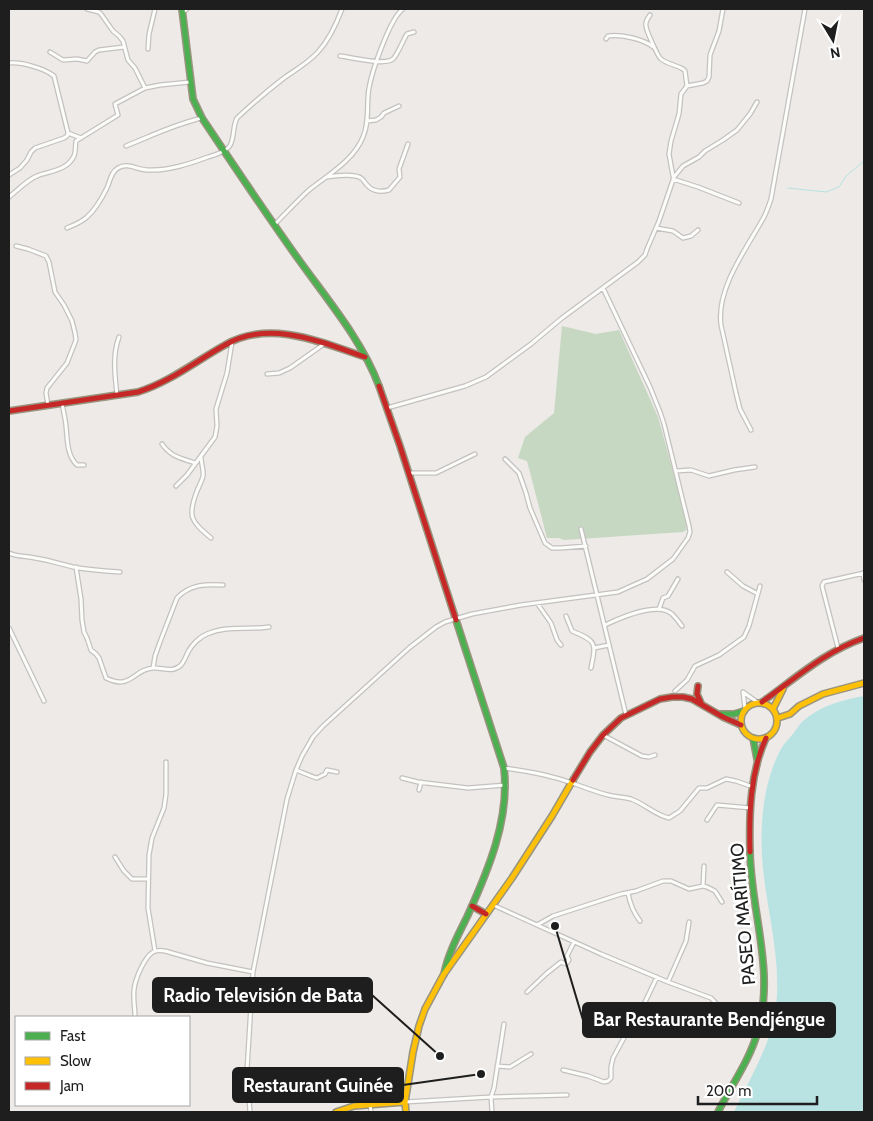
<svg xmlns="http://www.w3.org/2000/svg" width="873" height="1121" font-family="Cabin,sans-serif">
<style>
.cemetery{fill:#c6d8c2}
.water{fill:#b8e3e2}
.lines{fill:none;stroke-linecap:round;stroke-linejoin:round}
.stream{stroke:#b8e3e2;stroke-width:1}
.street-casing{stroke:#c4c2c1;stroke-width:5.5}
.fast-casing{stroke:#98947e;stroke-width:8}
.slow-casing{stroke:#98947e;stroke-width:8}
.jam-casing{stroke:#98947e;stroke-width:8}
.street{stroke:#fcfcfb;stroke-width:3}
.fast{stroke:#4caf50;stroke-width:5}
.slow{stroke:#ffc107;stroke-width:5}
.jam{stroke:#c62828;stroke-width:5}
.labels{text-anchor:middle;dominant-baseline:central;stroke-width:5;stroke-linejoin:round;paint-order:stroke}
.street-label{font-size:18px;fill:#1e1e1e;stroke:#fff}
.leader{fill:none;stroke:#1e1e1e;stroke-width:2}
.callout-dot{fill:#1e1e1e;stroke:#fff;stroke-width:2}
.callout{fill:#1e1e1e;stroke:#1e1e1e;stroke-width:2}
.callout-label{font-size:19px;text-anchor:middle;font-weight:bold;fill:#fff}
</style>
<rect width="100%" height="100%" fill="#edeae7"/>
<path class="cemetery" d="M 562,326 L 596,334 L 619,330 L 658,417 L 685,515 L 687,529 L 683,532 L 564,540 L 559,538 L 547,538 L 527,461 L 518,458 L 525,437 L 554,413 Z"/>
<path class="water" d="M 864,696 L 864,1112 L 734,1112 C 750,1078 771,1045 776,1007 C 782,955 765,907 762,856 C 760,821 764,780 781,749 C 784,743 789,739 793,734 C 796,730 799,725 802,722 C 819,706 842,700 864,696 Z"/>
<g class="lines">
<path class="stream" d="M 788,188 L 826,192 L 839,187 L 846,176 L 864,161"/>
<g class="street-casing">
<path id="street" d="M 87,9 L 99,12 L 101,14 L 113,31 L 119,36 L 123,41 L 128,60 L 135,68 L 145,88
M 183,12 L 187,9
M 650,15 C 647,19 645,22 646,26 C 646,30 658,57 661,59 C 667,64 676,65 683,69 L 685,71 L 687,86
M 606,39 L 608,36 C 620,34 644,39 653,47
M 148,49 L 149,34 L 155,9
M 50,52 L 63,60 L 77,59 L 87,61 L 95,52 L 99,50 L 124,47
M 340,56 C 351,57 385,66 393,59 C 398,54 403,40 407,34 L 414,32
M 9,63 C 21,62 44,68 54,76 L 68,133 L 67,136 L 64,138 L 35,148 L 31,152 L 27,160 L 20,168 L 9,175
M 367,121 L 376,120 L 381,117 L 384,113 L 399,106
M 68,133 L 81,138
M 126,146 C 151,136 175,124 202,118
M 673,176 L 669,154 L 671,141 L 679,114 L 681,94 L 687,86 L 703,83 L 707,81 L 709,77 L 710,55 L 719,31 L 723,9
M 327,177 C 336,176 350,173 359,177 C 363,178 364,182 367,185 C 373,192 382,192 389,190 L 400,177 L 399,169 L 408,144
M 673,179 L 698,187 L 739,203
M 9,197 C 18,190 27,180 37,176 C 49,171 67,171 74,156 C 76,152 75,146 76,141 L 118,115 L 115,104 L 145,88 L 160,85 L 190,82
M 274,225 C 286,213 297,201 309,190 C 328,175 354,160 363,137 C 370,121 366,104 369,88 C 372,71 390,18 403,9
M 67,228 C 74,225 82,222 87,217 C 95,210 102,198 107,188 C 110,181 111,172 118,168 C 128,162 137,170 148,170 C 168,171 189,164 208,157 C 215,155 223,153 229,147 C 235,140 232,127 237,118 C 252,104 267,91 284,78 C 295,70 308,63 318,52 C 329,40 336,25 342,9
M 656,228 L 673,231 L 683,238 L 691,236 L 698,230
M 16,246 L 28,249 L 46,256 L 49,262 L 55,292 L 64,305 L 72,321 L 75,333 L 76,340 L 67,363 L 47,388 L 46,393 L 48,405
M 267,374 L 279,373 L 290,368 L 324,344
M 117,395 C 115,375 112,356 119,337
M 62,403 C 63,408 64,414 65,419 C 68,434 65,454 77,465 L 84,465
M 387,408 L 465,386 L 486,377 L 531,344 L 562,318 L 638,262 L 645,255 L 647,249 L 659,221 L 674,177 L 683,166 L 699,157 L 705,151 L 723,140 L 737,130 L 750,114 L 757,102
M 751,430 L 740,409 L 736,393 L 721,325 C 716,288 747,248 764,217 C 767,211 769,205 771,199 L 805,9
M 162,444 C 171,457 181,458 195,463
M 201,457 C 201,463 204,470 203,476 C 202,481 199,486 197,491 C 187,517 191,521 211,538
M 505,459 L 519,473 L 526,493 L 530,508 L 545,543 L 552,548 L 561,548 L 586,546
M 676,471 L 691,470 L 709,476 L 734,470 L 755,467
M 409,473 L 436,473 L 475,454
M 176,486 L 187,475 L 215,437 L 217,426 L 216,409 L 227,373 L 232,342
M 581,529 L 626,715
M 9,553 C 17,557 26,556 35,558 C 48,560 61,564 73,567 C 89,570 104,571 120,572
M 76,567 L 81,599 L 82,620 L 84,632 L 87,638 L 91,650 L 96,654 L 99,658 L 106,678 C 132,691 133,668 155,668 C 164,668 173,673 181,665 C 184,662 186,656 188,652 C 192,644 200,637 207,634 C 227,625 248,630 269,627
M 727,572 L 743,586 L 758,594
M 863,573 L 864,580
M 537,603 L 551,623 L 557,640 L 561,645
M 659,609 L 663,598 L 668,596 L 678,579
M 566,616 L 572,631 C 597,641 596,643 591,668
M 605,625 C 620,618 657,601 672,614 C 675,617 679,622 682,626
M 9,628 L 44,701
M 594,648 L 609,645
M 838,648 L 822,586 L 824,582 L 864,573
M 153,668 L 155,656 L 160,642 L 177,598 C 190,584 206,584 223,585
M 675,691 L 687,680 L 695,666 L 719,655 L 744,637 L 749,626 L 760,586
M 743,692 L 757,702
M 743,692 L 745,708
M 603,735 L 642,756 L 649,757 L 655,755
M 504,768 C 527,771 550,775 572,783 C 584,787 596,792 608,795 C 616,797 624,797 631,799 C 645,804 655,815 669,818 L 680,811 L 699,788 L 707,788 L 726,779 L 736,781 L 753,787
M 296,770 C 304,773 310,776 317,778 L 325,774 L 327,770 L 337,772
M 402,778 L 418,782 L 468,788 L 506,785
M 419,790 L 421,782
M 707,820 L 717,805 L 751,808
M 115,857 L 124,871 L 132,879 L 148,879
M 703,886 L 704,866
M 628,893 C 630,904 633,912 640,921
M 493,905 L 601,954 L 668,982 L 711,998 L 734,1022 L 755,1038
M 537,925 L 553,916 L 621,894 L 636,891 L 663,881 L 671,881 L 689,889 L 703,886 L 707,887 L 715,891 L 722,902
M 155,951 L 148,908 L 149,855 L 152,838 L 164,808 L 166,794 L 166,762
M 668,982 L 686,941 L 689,922
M 527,992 L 546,974 L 561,962 L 566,964 L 569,960 L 567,956 L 574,942
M 252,1000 L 282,999 L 293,1003
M 135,1017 C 135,1008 133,999 134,990 C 135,979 144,958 153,952 C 157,950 160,950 165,951 L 207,963 L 253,972
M 497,1066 L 510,1067 L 531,1054
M 563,1070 L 588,1076 L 604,1082 L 608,1081 L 611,1078 L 611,1067 L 613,1058 L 632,1023 L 645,1002 L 657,977
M 405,1102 L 491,1097 L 567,1095
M 370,1104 L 371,1112
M 250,1112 L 247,1070 L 253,972 L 287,799 L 296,770 L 302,756 L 313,737 L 323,726 L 409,648 L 436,627 L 445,622 L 472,614 L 521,605 L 618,592 L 629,587 L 647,579 L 673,559 L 688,538 L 690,532 L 689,526 L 664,424 L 660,412 L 650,387 L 603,288
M 492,1112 L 491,1097 L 494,1088 L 504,1024"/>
</g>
<g class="fast-casing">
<path id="fast" d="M 182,9 L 193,99 L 202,118 C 234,166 266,214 299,260 C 327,299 363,342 379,386
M 720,714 L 734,714 L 744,711
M 753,738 L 757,759
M 444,974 C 448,954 458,935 467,917 C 488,871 510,819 504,768 L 456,620
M 718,1112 C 731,1086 749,1061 757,1034 C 776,972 751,914 750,852"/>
</g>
<g class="slow-casing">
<path id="slow" d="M741 721a18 18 0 1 1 36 0a18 18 0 1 1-36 0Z
M 773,709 L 783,689
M 778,718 L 790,714 L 799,706 L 823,694 L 864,683
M 336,1112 L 354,1106 L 405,1102
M 406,1112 L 405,1102 L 413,1052 L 419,1026 L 425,1009 L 444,974 L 512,878 L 552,816 L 573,780"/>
</g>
<g class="jam-casing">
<path id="jam" d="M 379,386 L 400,446 L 456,620
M 9,411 L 138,392 C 170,382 196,361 225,345 C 269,319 321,342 365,357
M 698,686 L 697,694 L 701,703
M 762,702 C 796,678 824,652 864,638
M 573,780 L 590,752 L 603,735 L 621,718 L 660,699 L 672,697 L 683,697 L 692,699 L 723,717 L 741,725
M 750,852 C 749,814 750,773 766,738
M 472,906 L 486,914"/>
</g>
<use href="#street" class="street"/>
<use href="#fast" class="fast"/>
<use href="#slow" class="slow"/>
<use href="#jam" class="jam"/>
</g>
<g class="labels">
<g class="street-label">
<text transform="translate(743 914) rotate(-95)">PASEO MARÍTIMO</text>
</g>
</g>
<path class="leader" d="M440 1056L372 995M555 926L583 1020M481 1074L403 1085"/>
<g class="callout-dot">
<circle cx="440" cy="1056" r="5"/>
<circle cx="555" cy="926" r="5"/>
<circle cx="481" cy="1074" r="5"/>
</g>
<g class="callout">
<rect x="153" y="978" width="219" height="34" rx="5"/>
<rect x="583" y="1003" width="252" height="34" rx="5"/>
<rect x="233" y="1068" width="170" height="34" rx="5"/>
</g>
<g class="callout-label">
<text x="263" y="1002">Radio Televisión de Bata</text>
<text x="709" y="1026">Bar Restaurante Bendjéngue</text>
<text x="318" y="1092">Restaurant Guinée</text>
</g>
<rect width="873" height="1121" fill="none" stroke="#1e1e1e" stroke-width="20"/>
<rect x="15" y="1016" width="175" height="90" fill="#ffffff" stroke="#a5a5a5"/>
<rect x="25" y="1032" width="25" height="8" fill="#4caf50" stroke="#a5a5a5"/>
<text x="60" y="1041" font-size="15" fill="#1e1e1e">Fast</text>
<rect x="25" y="1057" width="25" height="8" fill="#ffc107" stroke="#a5a5a5"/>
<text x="60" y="1066" font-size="15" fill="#1e1e1e">Slow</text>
<rect x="25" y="1082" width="25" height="8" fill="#c62828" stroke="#a5a5a5"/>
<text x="60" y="1091" font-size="15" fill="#1e1e1e">Jam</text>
<g transform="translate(833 40) rotate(170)" stroke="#ffffff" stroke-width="4" paint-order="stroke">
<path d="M0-4L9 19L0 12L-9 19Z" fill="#1e1e1e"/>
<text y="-8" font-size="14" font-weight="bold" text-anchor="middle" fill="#1e1e1e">N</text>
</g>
<path d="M698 1096v8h119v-8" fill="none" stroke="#1e1e1e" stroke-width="2.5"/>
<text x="706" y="1096" font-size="15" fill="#1e1e1e" stroke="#ffffff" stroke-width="4" paint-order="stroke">200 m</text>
</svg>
